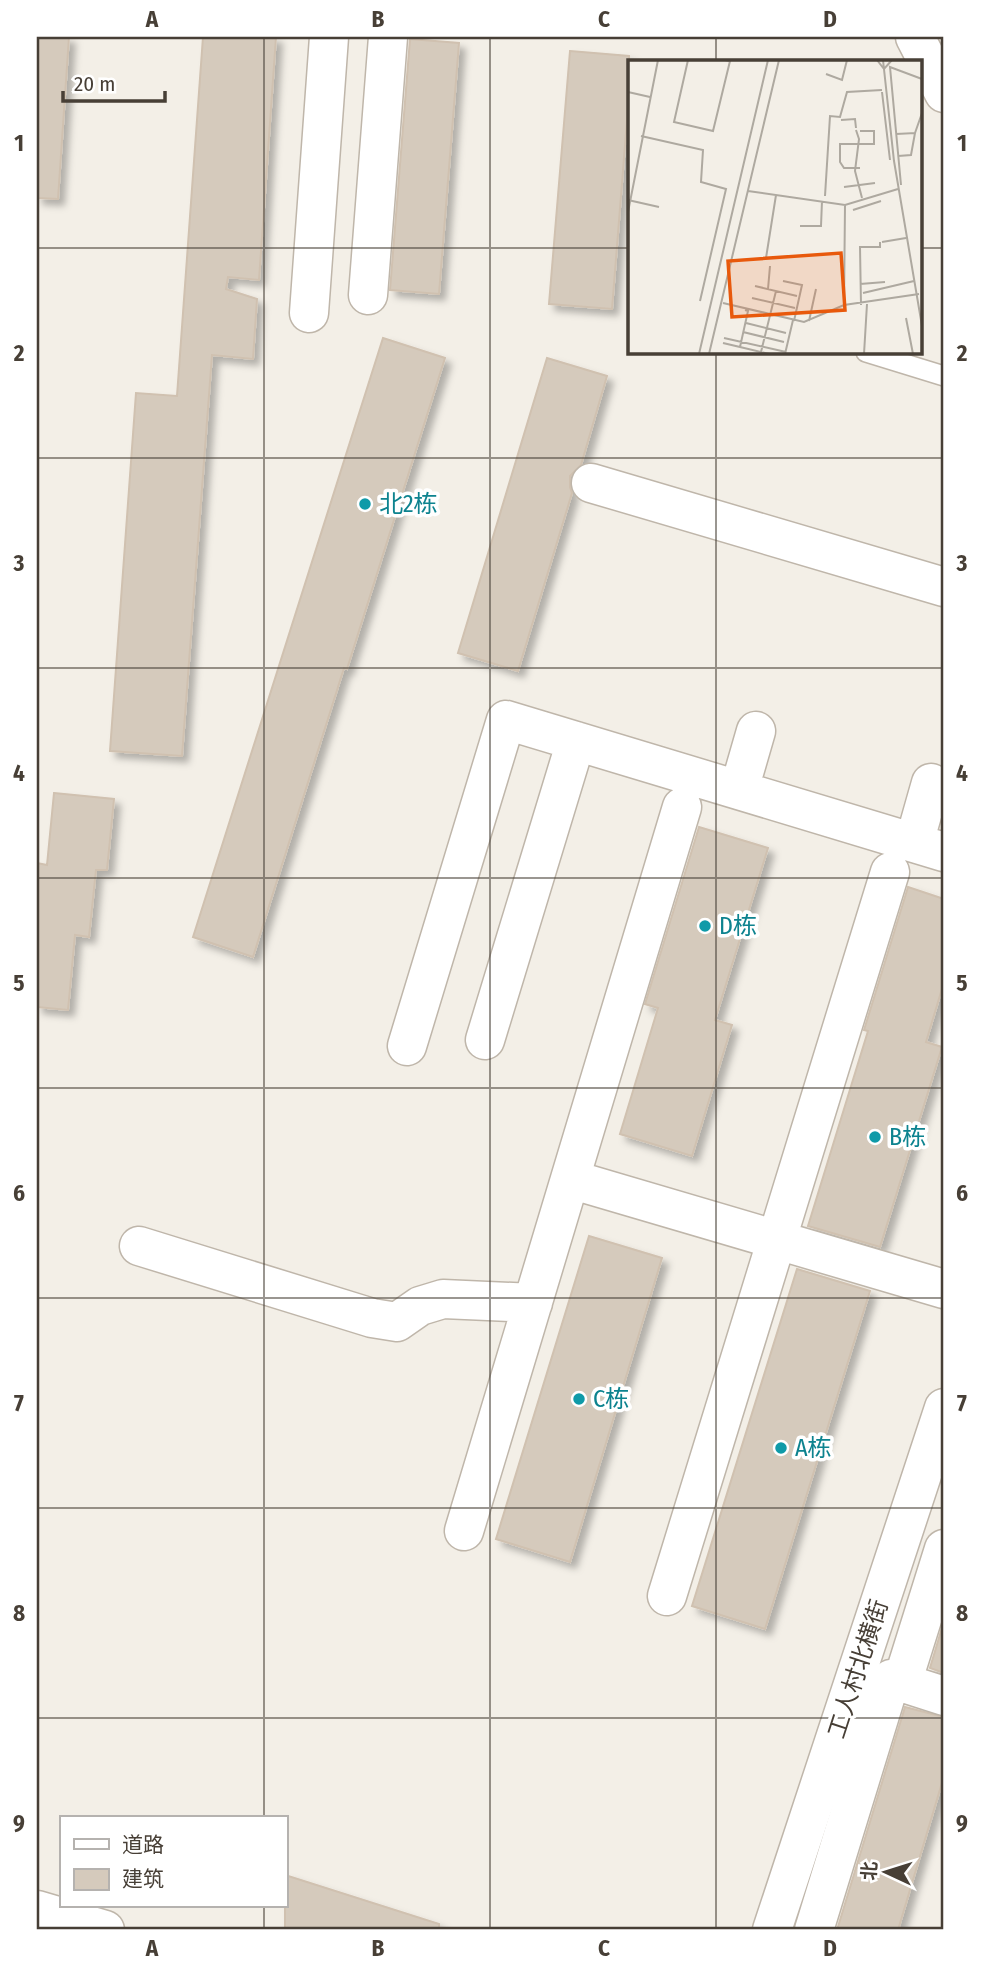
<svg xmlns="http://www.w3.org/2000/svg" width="981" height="1967" font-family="'Fira Sans Condensed','Noto Sans SC',sans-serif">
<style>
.building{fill:#d5cabc;stroke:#d0c1b0;stroke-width:2;filter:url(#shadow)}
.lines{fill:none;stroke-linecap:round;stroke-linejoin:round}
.service-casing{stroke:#bfb6aa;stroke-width:22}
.minor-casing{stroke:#bfb6aa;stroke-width:41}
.tertiary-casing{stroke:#bfb6aa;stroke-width:41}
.service{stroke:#fff;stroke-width:19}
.minor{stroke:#fff;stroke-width:38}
.tertiary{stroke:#fff;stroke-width:38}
.grid{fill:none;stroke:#473f36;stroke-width:2;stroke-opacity:0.55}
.culture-dot{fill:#0f9aa8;stroke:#fff;stroke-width:2.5}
.labels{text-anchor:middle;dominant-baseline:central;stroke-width:7;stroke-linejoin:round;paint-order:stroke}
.culture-label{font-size:24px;fill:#0d838f;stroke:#fff;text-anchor:start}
.street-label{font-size:24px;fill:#473f36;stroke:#fff}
.inset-road{fill:none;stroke:#aea9a0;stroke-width:2}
.view{fill:#e8590c;fill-opacity:0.15;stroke:#e8590c;stroke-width:3.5}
.inset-edge{fill:none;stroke:#473f36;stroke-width:3.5}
.neatline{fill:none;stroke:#473f36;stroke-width:2.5}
.grid-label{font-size:23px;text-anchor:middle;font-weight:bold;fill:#473f36}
</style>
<defs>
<filter id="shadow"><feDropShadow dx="6" dy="6" stdDeviation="3.5" flood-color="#0004"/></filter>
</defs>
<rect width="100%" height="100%" fill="#f3efe7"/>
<path class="building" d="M 37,37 L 69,37 L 58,199 L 37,198 Z
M 203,37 L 276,37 L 259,280 L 228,277 L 226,289 L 257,299 L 253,359 L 212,355 L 182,756 L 110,751 L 136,393 L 177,396 Z
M 410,39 L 459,43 L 439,294 L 390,290 Z
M 570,51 L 629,56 L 629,95 L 612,309 L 549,304 Z
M 383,338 L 445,358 L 347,669 L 344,668 L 253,957 L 193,937 Z
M 547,358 L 607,376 L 581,465 L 570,476 L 570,487 L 572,493 L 518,671 L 458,653 Z
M 54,793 L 114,799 L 107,870 L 96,870 L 89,937 L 75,935 L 68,1010 L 37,1007 L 37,863 L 47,865 Z
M 699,827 L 768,848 L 715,1020 L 732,1025 L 692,1156 L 620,1134 L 658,1008 L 645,1004 Z
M 908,887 L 944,899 L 944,982 L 926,1042 L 942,1047 L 880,1247 L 808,1226 L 868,1031 L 864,1030 Z
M 589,1236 L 662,1258 L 570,1562 L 496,1539 Z
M 797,1269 L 870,1291 L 765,1629 L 692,1606 Z
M 944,1621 L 944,1673 L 930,1668 Z
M 905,1707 L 944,1717 L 944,1776 L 898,1930 L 837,1930 Z
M 285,1875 L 439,1924 L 439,1930 L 285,1930 Z"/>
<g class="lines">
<g class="service-casing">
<path id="service" d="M 866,352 L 944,376"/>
</g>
<g class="minor-casing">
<path id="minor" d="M 368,295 L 388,37
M 309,313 L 329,37
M 591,483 L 944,587
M 739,790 L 756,731
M 914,843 L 931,783
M 485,1040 L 576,741
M 407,1046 L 506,720 L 944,852
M 570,1179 L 944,1289
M 139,1246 L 372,1318 L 397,1322 L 420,1306 L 443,1299 L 533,1303
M 464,1531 L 682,807
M 667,1596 L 890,872
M 902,1683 L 944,1549
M 37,1910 L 105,1930
M 814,1930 L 891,1679 L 944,1696"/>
</g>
<g class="tertiary-casing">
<path id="tertiary" d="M 915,37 L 944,93
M 772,1930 L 944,1408"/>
</g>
<use href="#service" class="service"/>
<use href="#minor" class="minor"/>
<use href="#tertiary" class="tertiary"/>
</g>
<path class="grid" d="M 264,37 L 264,1818M 490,37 L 490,1930M 716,37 L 716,61M 37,248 L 629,248M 920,248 L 944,248M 716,352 L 716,1930M 37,458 L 944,458M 37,668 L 944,668M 37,878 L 944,878M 37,1088 L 944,1088M 37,1298 L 944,1298M 37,1508 L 944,1508M 37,1718 L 944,1718M 264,1906 L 264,1930"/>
<g class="culture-dot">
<circle cx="365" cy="504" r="7"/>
<circle cx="705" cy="926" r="7"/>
<circle cx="875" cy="1137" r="7"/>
<circle cx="579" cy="1399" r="7"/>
<circle cx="781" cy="1448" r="7"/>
</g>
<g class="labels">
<g class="culture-label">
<text x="379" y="504">北2栋</text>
<text x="719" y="926">D栋</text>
<text x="889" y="1137">B栋</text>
<text x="593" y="1399">C栋</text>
<text x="795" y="1448">A栋</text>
</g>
<g class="street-label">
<text transform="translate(858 1669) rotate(-72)">工人村北横街</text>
</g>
</g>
<g transform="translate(628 60)">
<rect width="294" height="294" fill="#f3efe7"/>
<path class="inset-road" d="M 60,0 L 46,62 L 85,71 L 102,1 L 97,0M 249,0 L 256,9 L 264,0M 255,0 L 266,101 L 294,266M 198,14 L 214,20 L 219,0M 0,32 L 22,37M 254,32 L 262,100M 213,60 L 227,59 L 228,68M 228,70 L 231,79 L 227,111 L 234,138M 232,71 L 246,71 L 246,84 L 212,84 L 212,102 L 216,108 L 232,108M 287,73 L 294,53M 268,74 L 287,73 L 283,95 L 270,96M 13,76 L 75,90 L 73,122 L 98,129 L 72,241M 273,125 L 262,7 L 294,19M 216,127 L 247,123M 120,131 L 217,145 L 270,129M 197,136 L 202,56 L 212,57 L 219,32 L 254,30M 0,140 L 31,147M 225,150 L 253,141M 0,152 L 30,0M 172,166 L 193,166 L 194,141M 254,182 L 278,178M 138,198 L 148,135M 155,221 L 174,225 L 166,261M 232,224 L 257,222M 127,226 L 169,236M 140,229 L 142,206M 235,233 L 286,221M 124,238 L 167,248M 95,243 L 176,262 L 216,245 L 291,234M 216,245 L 217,145M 233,245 L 232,187 L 252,187 L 252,182M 278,258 L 285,294M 181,261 L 188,229M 118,263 L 158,273M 115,272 L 156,282M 96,278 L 158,292M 95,283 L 112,287 L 120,251 L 117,250M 112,287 L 141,294M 133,292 L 148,231M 71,294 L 140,0M 81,294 L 151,0M 157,294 L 165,260M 236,294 L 239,244"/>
<path class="view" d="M 213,193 L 217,250 L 104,257 L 100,201 Z"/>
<rect width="294" height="294" class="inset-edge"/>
</g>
<rect width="981" height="1967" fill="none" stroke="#ffffff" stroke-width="77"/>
<rect x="60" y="1816" width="228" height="91" fill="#ffffff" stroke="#b5b2af" stroke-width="2"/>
<rect x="74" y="1839" width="35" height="10" fill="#ffffff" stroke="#b5b2af" stroke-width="2"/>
<text x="122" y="1852" font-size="21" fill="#473f36">道路</text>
<rect x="74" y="1869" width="35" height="21" fill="#d5cabc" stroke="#b5b2af" stroke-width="2"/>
<text x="122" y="1886" font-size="21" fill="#473f36">建筑</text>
<g transform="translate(886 1872) rotate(274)" stroke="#ffffff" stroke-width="5" paint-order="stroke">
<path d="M0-5L12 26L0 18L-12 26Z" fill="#473f36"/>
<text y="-10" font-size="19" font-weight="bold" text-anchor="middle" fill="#473f36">北</text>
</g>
<path d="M63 91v10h102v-10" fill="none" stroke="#473f36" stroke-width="3.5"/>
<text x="74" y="91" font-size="21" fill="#473f36" stroke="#ffffff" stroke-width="5" paint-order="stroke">20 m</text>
<rect x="38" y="38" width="904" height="1890" class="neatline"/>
<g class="grid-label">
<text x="152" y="27">A</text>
<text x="378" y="27">B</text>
<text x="604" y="27">C</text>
<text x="830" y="27">D</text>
<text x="19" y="151">1</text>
<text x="962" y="151">1</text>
<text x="19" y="361">2</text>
<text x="962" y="361">2</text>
<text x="19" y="571">3</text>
<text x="962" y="571">3</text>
<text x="19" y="781">4</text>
<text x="962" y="781">4</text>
<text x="19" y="991">5</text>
<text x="962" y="991">5</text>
<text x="19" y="1201">6</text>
<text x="962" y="1201">6</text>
<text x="19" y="1411">7</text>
<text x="962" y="1411">7</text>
<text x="19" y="1621">8</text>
<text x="962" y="1621">8</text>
<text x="19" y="1831">9</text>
<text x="962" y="1831">9</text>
<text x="152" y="1956">A</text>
<text x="378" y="1956">B</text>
<text x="604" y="1956">C</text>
<text x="830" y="1956">D</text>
</g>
</svg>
